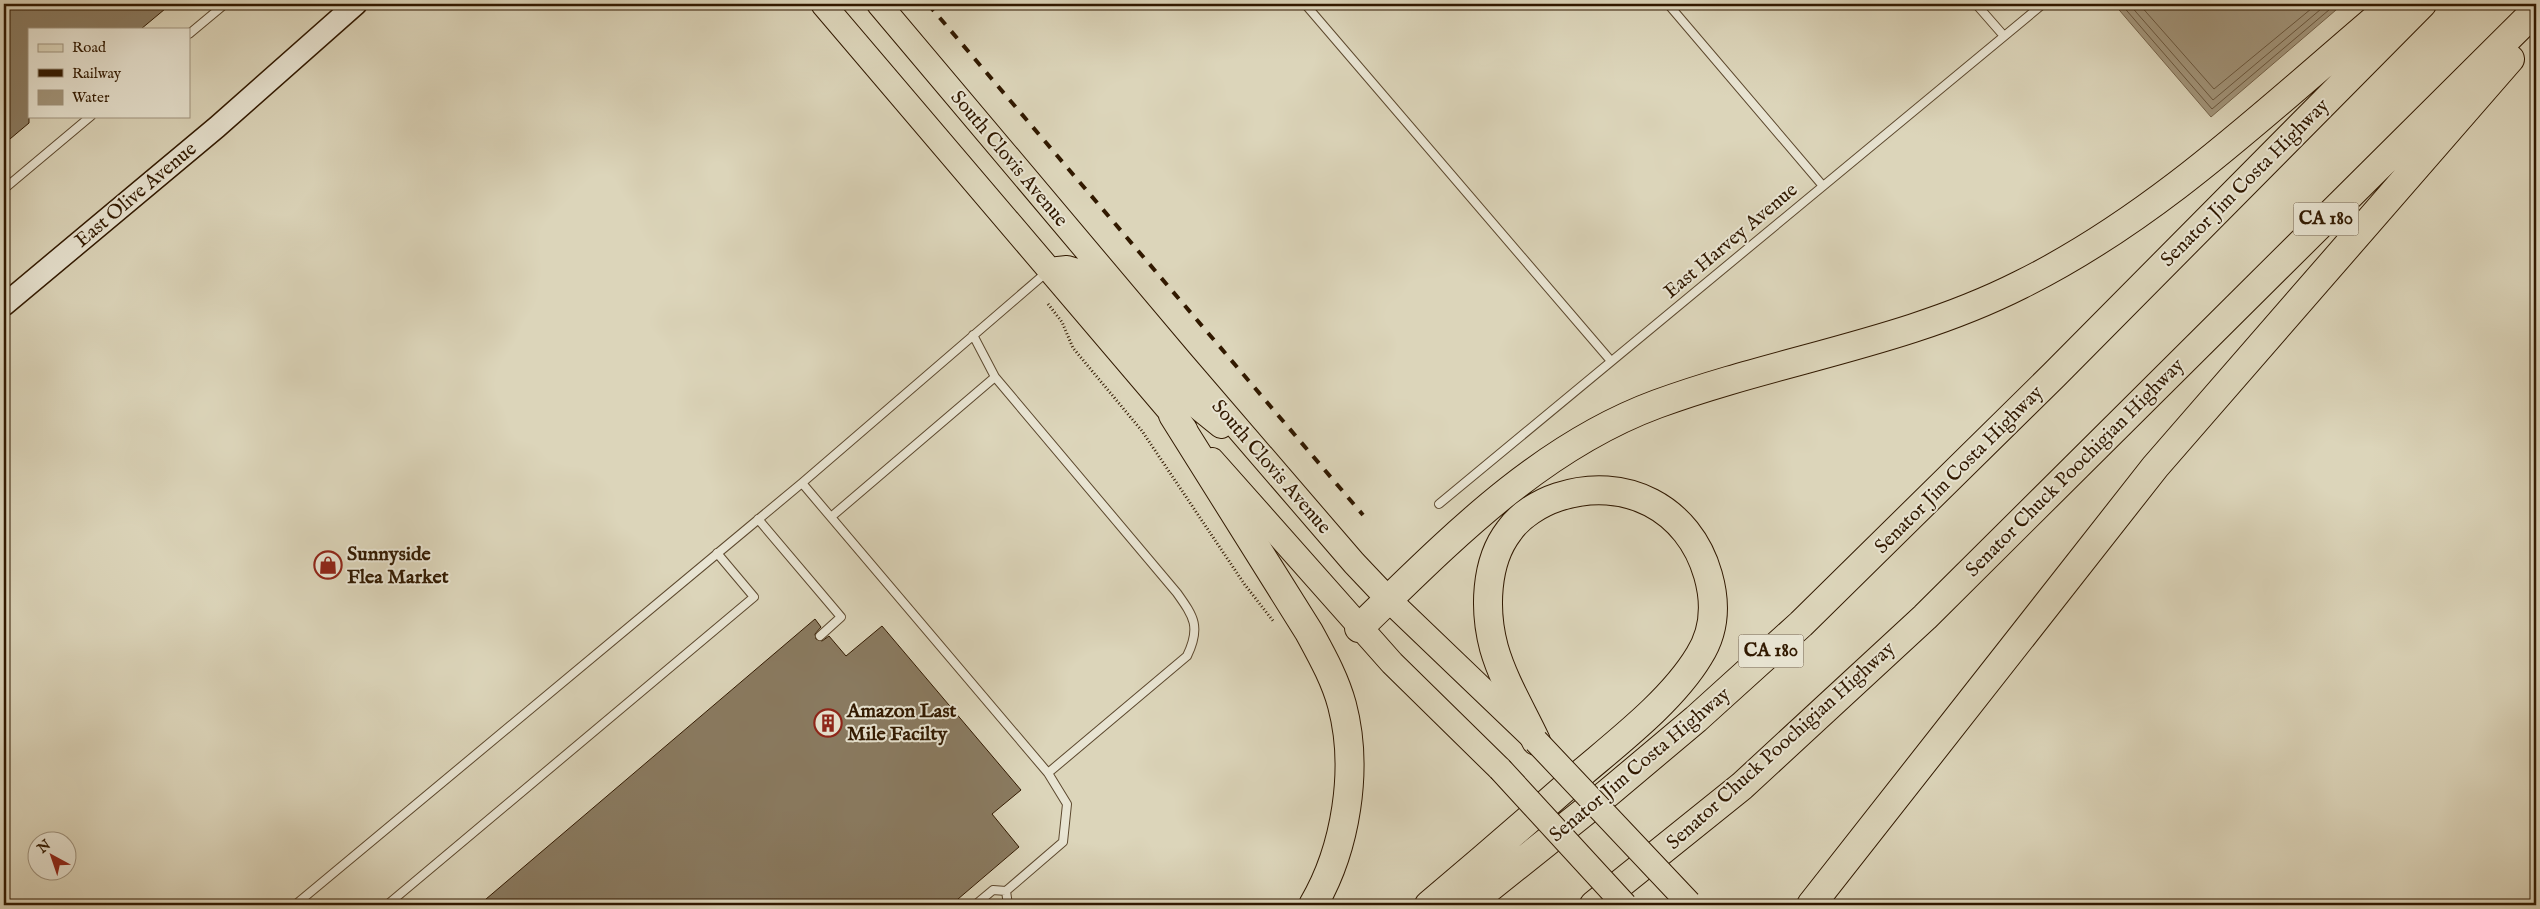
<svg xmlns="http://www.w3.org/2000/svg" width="2540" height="909" font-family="'IM FELL English',serif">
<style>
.water{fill:#a2957b;stroke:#75634a}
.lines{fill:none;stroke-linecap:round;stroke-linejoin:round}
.shore{stroke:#6a573e;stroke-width:1}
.building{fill:#8a7b61;stroke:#311900}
.lane-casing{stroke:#5c482e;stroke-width:10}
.secondary-casing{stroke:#311900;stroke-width:24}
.primary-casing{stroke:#311900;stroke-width:26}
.highway-casing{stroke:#311900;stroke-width:30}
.path{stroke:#311900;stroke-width:3;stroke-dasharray:1 2.5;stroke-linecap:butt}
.lane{stroke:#e8e4d2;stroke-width:8}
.secondary{stroke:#e8e4d2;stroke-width:21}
.primary{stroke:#dcd5ba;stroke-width:24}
.highway{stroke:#dcd5ba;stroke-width:28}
.rail{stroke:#311900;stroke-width:4;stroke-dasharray:9 9;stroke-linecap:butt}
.primary-bridge-casing{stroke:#311900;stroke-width:26;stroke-linecap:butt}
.primary-bridge{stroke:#dcd5ba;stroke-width:24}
.labels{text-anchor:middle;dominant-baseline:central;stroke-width:4;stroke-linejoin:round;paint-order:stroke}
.shield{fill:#e8e4d2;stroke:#68563f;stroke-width:1}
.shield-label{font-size:19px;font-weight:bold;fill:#311900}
.street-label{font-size:20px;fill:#311900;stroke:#e8e4d2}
.poi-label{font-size:20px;font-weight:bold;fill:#311900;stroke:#e8e4d2;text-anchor:start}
</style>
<rect width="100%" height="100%" fill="#dcd5ba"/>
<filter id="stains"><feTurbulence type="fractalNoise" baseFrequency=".004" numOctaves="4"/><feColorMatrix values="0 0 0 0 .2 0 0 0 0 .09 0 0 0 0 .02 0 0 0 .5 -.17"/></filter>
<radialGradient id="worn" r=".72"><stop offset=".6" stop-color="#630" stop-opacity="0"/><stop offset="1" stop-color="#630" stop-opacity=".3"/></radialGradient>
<path class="water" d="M 2114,4 L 2343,4 L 2211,117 Z"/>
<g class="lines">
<path class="shore" d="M 2121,4 L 2212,109 L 2336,4
M 2129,4 L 2213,100 L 2327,4
M 2139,4 L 2214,89 L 2317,4"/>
</g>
<path class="building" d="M 4,4 L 171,4 L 141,29 L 29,29 L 29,123 L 4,144 Z
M 815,619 L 821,627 L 815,634 L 816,639 L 822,641 L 829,636 L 846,656 L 882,626 L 1021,790 L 992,814 L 1019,847 L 951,905 L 479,905 Z"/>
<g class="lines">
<g class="lane-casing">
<path id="lane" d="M 1305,4 L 1611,361
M 1668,4 L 1823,186
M 1976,4 L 2004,36
M 189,34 L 225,4
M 4,189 L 91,116
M 973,335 L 995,377
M 802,483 L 1048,773 L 1187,656 C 1201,627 1194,617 1177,593 L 995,377 L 831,517
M 1439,504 L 2043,4
M 758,519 L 841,617 L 820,636
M 1006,891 L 1063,842 L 1067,804 L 1048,773
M 295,905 L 802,483 L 1047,272
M 387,905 L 754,597 L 717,553
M 975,905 L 993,890 L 1006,891 L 1008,905"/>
</g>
<g class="secondary-casing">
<path id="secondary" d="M 4,305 L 217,127 L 356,4"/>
</g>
<g class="primary-casing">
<path id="primary" d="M 823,4 L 1185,429
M 879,4 L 1180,361 L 1354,563 L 1389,600 L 1530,735
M 1049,270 L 1067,268 L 1077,271 L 1195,405 L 1221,426
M 1212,460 L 1392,663 L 1500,769"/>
</g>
<g class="highway-casing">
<path id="highway" d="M 1173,415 L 1309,632 C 1322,656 1335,679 1342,705 C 1359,769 1346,849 1313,905
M 1359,628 C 1448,542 1538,448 1657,404 C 1777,360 1905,343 2020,285 C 2160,216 2274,104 2393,4
M 1429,905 C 1481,861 1533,816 1584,771 C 1623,738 1673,699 1699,656 C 1715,631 1716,603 1708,575 C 1689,508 1625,475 1558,497 C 1540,503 1520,515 1509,531 C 1485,562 1484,611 1494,648 C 1503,680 1522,711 1536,741
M 1468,905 L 1608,793 L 1696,719 L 1801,624 L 2054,375 L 2422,4
M 1594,905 L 1742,786 L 1925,617 L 2536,10
M 1811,905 L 2155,467 L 2510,59"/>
</g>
<path class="path" d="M 1048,304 L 1062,322 L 1073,348 L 1142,431 L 1245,585 L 1274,622"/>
<use href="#lane" class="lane"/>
<use href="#secondary" class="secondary"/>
<use href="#primary" class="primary"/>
<use href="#highway" class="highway"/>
<path class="rail" d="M 928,4 L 1363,515"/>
<g class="primary-bridge-casing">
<path id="primary-bridge" d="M 1536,741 L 1689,903
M 1500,769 L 1625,905"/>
</g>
<use href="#primary-bridge" class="primary-bridge"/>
</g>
<defs>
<g id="shop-ring" transform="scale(1.4375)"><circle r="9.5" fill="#e8e4d2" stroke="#8f2418" stroke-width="1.5"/><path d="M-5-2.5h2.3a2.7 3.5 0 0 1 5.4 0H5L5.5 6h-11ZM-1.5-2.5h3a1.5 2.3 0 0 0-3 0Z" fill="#8f2418"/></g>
<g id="building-ring" transform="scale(1.4375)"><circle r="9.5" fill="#e8e4d2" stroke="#8f2418" stroke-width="1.5"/><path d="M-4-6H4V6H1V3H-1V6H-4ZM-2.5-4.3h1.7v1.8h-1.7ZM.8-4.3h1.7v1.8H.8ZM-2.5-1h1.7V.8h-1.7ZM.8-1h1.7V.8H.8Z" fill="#8f2418"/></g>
</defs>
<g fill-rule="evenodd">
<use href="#shop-ring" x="328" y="565"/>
<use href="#building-ring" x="828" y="723"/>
</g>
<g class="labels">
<g class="shield">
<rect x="2293.5" y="202.5" width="65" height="33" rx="4"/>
<rect x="1738.5" y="634.5" width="65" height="33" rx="4"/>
</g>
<g class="shield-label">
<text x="2326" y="219">CA 180</text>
<text x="1771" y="651">CA 180</text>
</g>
<g class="street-label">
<text transform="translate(1009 159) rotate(50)">South Clovis Avenue</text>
<text transform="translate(2245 183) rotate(-45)">Senator Jim Costa Highway</text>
<text transform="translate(136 195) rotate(-40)">East Olive Avenue</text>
<text transform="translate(1731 241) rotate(-40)">East Harvey Avenue</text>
<text transform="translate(1271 467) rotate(49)">South Clovis Avenue</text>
<text transform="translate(2075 468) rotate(-45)">Senator Chuck Poochigian Highway</text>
<text transform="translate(1959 470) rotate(-45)">Senator Jim Costa Highway</text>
<text transform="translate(1781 746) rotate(-42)">Senator Chuck Poochigian Highway</text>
<text transform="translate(1640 765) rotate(-40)">Senator Jim Costa Highway</text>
</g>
<g class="poi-label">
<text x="347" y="554">Sunnyside<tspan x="347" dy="23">Flea Market</tspan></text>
<text x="847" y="711">Amazon Last<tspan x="847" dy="23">Mile Facilty</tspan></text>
</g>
</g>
<rect width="2540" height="909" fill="none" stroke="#dcd5ba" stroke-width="20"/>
<rect x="5" y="5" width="2530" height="899" fill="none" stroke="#311900" stroke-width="2.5"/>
<rect x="10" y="10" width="2520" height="889" fill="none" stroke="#311900"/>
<rect x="28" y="28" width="162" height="90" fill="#e8e4d2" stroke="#9f937e"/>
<rect x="38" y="44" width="25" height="8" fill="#dcd5ba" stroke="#9f937e"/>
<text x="72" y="52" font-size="15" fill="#311900">Road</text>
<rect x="38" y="69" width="25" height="8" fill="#311900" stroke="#9f937e"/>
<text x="72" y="78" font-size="15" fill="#311900">Railway</text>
<rect x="38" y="90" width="25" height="15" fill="#a2957b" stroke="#9f937e"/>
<text x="72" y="102" font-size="15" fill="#311900">Water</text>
<g transform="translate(52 856) rotate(320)"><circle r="24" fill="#e8e4d2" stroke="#9f937e"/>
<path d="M0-4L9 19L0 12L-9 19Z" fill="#8f2418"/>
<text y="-8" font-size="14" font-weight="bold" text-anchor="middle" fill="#311900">N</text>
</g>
<rect width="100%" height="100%" filter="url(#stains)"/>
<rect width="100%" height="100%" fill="url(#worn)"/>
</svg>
